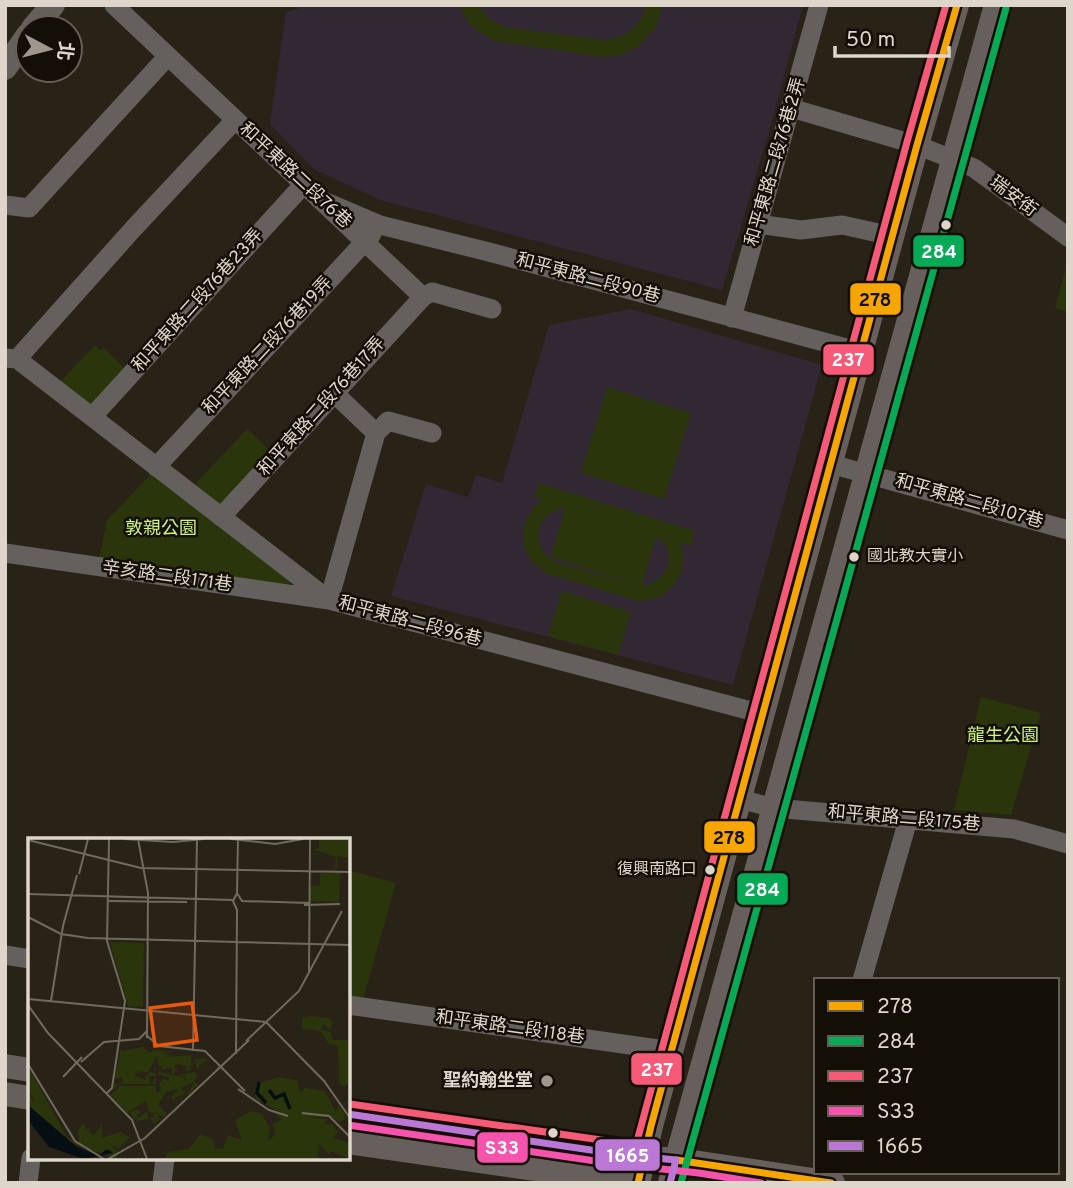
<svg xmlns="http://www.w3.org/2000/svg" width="1073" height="1188" font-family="Overpass,'Noto Sans TC',sans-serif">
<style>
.education{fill:#312834}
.green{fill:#2b350c;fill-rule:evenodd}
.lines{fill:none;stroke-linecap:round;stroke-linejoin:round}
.minor{stroke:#64605e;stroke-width:19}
.major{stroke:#665f5c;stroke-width:24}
.bus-1-casing{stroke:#130e06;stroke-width:12}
.bus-2-casing{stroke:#130e06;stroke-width:12}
.bus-3-casing{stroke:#130e06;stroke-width:12}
.bus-4-casing{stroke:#130e06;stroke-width:12}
.bus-5-casing{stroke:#130e06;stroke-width:12}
.bus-1{stroke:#f7a600;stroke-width:7}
.bus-2{stroke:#06aa56;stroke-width:7}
.bus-3{stroke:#f75a77;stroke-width:7}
.bus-4{stroke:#f653ac;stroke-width:7}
.bus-5{stroke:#ba77d6;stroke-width:7}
.bus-dot{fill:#ded6ca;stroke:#130e06;stroke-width:2.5}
.poi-dot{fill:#9e978b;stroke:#130e06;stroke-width:2.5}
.labels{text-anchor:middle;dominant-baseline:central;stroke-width:5;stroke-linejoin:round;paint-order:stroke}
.bus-label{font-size:16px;fill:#ded6ca;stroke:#130e06;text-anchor:start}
.street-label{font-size:18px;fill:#ded6ca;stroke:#130e06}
.park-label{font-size:18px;fill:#cef47c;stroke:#130e06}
.poi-label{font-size:18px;font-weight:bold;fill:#ded6ca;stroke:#130e06;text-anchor:end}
.inset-river{fill:none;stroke:#050f13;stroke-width:3.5}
.inset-road{fill:none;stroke:#716a5f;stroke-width:2}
.view{fill:#e8590c;fill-opacity:0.15;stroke:#e8590c;stroke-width:3.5}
.inset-edge{fill:none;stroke:#ded6ca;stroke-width:3.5}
.line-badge{stroke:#130e06;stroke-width:2.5}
.badge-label{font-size:19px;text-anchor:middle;font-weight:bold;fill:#fff}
.pale-badge-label{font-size:19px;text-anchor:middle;font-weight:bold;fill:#111}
</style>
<rect width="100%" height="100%" fill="#282217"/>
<path class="education" d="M 297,5 L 803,5 L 773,118 L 722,290 L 383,201 L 315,170 L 270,124 L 286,12 L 298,9 Z
M 631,309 L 822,365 L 733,685 L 391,596 L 426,484 L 468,497 L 476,475 L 502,483 L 549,325 Z"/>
<path class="green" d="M 459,5 L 478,5 L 489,19 L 505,27 L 605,40 C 627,36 640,29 646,5 L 663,5 L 656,27 L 639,46 L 621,55 L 601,57 L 494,41 L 476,30 L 468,22 Z
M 1068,261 L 1068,312 L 1055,308 Z
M 95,345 L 101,351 L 104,348 L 129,373 L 97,409 L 60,382 Z
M 607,387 L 691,413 L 664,499 L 581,473 Z
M 247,429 L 275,455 L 226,509 L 194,485 Z
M 156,469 L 293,577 L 285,591 L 98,565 L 107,520 Z
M 539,483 L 695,531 L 691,545 L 680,542 C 691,573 670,601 638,601 L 551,575 C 517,560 514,522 543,499 L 534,497 ZM 565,508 L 551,557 L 638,586 L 556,562 C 529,548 534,512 565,508 ZM 656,537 C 680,552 667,583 642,586 Z
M 562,591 L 631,612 L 618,655 L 548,636 Z
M 981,697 L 1041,713 L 1011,815 L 954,810 Z
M 348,870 L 396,883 L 362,1003 L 348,1001 Z"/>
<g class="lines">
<path class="minor" d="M 114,5 L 423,297
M 791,108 L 917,145 L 974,168 L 1068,237
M 319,199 L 380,225 L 489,252 L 861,352
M 5,205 L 29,208 L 168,56
M 758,224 L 801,230 L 842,225 L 892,236
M 732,318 L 819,5
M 5,358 L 17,359 L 329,600 L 763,714
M 17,359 L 133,229 L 235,120
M 92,417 L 304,184
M 376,433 L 388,421 L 432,433
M 831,464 L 1068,530
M 156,467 L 372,234
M 221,517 L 423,297 L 432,292 L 492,309
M 5,553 L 329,600 L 376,433 L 334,393
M 740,799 L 774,808 L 1014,829 L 1068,844
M 5,955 L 30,959
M 862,980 L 908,820
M 348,1005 L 672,1051
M 28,1183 L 31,1158
M 162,1183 L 165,1158"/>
<path class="major" d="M 33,28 L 53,5
M 5,68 L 28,35
M 5,1066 L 30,1070
M 5,1094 L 30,1098
M 348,1114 L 618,1154 L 700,1163 L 833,1183
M 348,1142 L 632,1183
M 638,1183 L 651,1126 L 917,145 L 957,5
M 670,1183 L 996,5"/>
<g class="bus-1-casing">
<path id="bus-1" d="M 676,1160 L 831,1183
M 638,1183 L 651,1126 L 917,145 L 957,5"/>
</g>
<g class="bus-2-casing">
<path id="bus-2" d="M 681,1183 L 1006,8"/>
</g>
<g class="bus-3-casing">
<path id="bus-3" d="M 350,1104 L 636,1145 L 907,142 L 946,5"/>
</g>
<g class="bus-4-casing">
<path id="bus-4" d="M 348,1125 L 616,1164 L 699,1173 L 761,1183"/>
</g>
<g class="bus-5-casing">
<path id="bus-5" d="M 348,1114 L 618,1154 L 676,1160 L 670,1183"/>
</g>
<use href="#bus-1" class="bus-1"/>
<use href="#bus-2" class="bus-2"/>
<use href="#bus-3" class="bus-3"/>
<use href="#bus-4" class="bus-4"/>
<use href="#bus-5" class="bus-5"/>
</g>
<g class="bus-dot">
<circle cx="946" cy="225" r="6"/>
<circle cx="854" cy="557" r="6"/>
<circle cx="710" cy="870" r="6"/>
<circle cx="553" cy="1133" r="6"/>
</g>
<circle class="poi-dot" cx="547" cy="1081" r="7"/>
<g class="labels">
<g class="bus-label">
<text x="867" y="557">國北教大實小</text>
<text x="697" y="870" text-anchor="end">復興南路口</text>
</g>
<g class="street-label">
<text transform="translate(776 162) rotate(-74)">和平東路二段76巷2弄</text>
<text transform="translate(295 176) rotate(43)">和平東路二段76巷</text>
<text transform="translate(1013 197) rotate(37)">瑞安街</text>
<text transform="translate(588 279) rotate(15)">和平東路二段90巷</text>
<text transform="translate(198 301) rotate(-48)">和平東路二段76巷23弄</text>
<text transform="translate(268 346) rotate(-47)">和平東路二段76巷19弄</text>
<text transform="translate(322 407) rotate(-48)">和平東路二段76巷17弄</text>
<text transform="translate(969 502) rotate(16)">和平東路二段107巷</text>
<text transform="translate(167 577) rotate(8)">辛亥路二段171巷</text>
<text transform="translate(410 622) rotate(15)">和平東路二段96巷</text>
<text transform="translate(904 819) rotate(5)">和平東路二段175巷</text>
<text transform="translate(510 1028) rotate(8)">和平東路二段118巷</text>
</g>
<g class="park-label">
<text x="161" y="529">敦親公園</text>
<text x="1003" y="736">龍生公園</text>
</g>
<g class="poi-label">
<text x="533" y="1081">聖約翰坐堂</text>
</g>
</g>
<g transform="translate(28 838)">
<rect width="322" height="322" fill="#282217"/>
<path d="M 291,1 L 321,1 L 322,20 L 309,18 L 310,30 L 303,30 L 307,29 L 308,19 L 285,11 L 291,10 ZM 292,35 L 312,35 L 311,64 L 282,63 L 282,48 L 292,48 ZM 82,104 L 116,105 L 115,169 L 100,168 ZM 282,178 L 301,180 L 305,185 L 302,192 L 295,186 L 293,192 L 303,194 L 304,202 L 322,202 L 322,245 L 316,249 L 311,245 L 310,208 L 301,206 L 292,193 L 274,191 L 274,181 ZM 93,209 L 94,213 L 115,209 L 121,215 L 126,212 L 147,214 L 133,215 L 142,217 L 137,219 L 163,217 L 164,228 L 160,227 L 163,231 L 158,234 L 159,228 L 150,226 L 145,229 L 153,232 L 148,231 L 147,235 L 142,236 L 145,230 L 130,232 L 135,229 L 130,227 L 129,218 L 120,234 L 105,233 L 113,234 L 108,235 L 107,238 L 118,242 L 118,238 L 122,234 L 128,236 L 127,229 L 128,230 L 128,246 L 124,246 L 128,238 L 120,238 L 123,246 L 92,246 L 87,249 L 89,252 L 91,248 L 128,248 L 128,254 L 132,254 L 131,239 L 132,244 L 137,240 L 141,244 L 141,240 L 130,236 L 131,234 L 156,239 L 158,245 L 157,238 L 151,237 L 170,233 L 166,221 L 175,221 L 172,217 L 179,222 L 174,226 L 181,224 L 172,227 L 170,233 L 167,234 L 169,240 L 164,244 L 166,243 L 170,247 L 163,254 L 158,258 L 167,244 L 152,250 L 157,254 L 153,261 L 154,257 L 146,260 L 150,266 L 143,259 L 151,251 L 138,254 L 130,267 L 139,276 L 136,280 L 128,274 L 132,281 L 126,286 L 122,280 L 107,284 L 110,280 L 105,281 L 102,274 L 108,271 L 114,274 L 108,277 L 111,280 L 118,273 L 120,280 L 129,278 L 124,278 L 127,275 L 121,274 L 118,263 L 99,275 L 82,257 L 88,252 L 85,249 L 86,246 L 95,245 L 95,240 L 87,240 ZM 0,229 L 39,299 L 51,305 L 50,291 L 56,285 L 57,292 L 60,290 L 65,298 L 74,287 L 74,300 L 92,294 L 102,299 L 90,311 L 79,304 L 90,314 L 89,321 L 46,306 L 4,272 L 0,256 L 8,265 L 0,251 ZM 251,239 L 269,242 L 272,254 L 277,250 L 297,253 L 308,274 L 310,267 L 319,280 L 311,284 L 304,279 L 278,279 L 301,281 L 295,286 L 304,286 L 310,294 L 305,300 L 322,305 L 322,321 L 303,313 L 301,317 L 291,306 L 290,321 L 137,321 L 139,314 L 161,311 L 172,296 L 185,301 L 187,311 L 195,311 L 200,297 L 214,302 L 207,282 L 223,273 L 234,276 L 242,290 L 240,303 L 247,297 L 245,286 L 253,282 L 247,275 L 253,274 L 227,261 L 228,246 Z" fill="#2b350c"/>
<path d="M 0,267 L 49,309 L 71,318 L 77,312 L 81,312 L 85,315 L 56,321 L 21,309 L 0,282 Z" fill="#050f13"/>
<path class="inset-river" d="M 231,244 L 229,255 L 238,265M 241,252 L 247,260 L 256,256 L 262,271"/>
<path class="inset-road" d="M 96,1 L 145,4 L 176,1M 110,1 L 120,55 L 119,200M 203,1 L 247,6 L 275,1M 210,1 L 209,55 L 214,63 L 281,65M 0,2 L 113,30 L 322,34M 51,36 L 60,1M 0,56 L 205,62M 81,63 L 159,64M 276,67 L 312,66M 0,79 L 33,96 L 60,100 L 322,107M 281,135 L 282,1M 0,161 L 238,184 L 296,243 L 322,280M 23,163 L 35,88 L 49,37M 0,167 L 20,195 L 104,282 L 119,321M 118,197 L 131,208 L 177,213 L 217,253M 218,203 L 271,153 L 314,73M 165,213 L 169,1M 208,216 L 209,72 L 205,63 L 209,55M 53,224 L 76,204 L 111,201 L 119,193M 0,226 L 47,303 L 76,321M 35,239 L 54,219M 210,251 L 241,272 L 260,278M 78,256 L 84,250 L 97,163 L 79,103 L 81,1M 274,275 L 301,278 L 322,299M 80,321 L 117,300 L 221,202"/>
<path class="view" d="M 164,165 L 169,202 L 127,208 L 122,170 Z"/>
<rect width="322" height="322" class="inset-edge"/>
</g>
<g class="line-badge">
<rect x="912" y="234" width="53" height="34" rx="7" fill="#06aa56"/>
<rect x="849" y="282" width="53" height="34" rx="7" fill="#f7a600"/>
<rect x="822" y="343" width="53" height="33" rx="7" fill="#f75a77"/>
<rect x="703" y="820" width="53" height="34" rx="7" fill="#f7a600"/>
<rect x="736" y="872" width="53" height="34" rx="7" fill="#06aa56"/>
<rect x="630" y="1052" width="53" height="34" rx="7" fill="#f75a77"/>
<rect x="476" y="1131" width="53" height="33" rx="7" fill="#f653ac"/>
<rect x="594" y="1138" width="67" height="34" rx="7" fill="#ba77d6"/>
</g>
<g class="badge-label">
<text x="939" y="258">284</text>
<text x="848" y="366">237</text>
<text x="762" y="896">284</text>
<text x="657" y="1076">237</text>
<text x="502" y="1154">S33</text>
<text x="628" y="1162">1665</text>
</g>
<g class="pale-badge-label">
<text x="875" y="306">278</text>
<text x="729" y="844">278</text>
</g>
<rect width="1073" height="1188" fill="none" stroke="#ded6ca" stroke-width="14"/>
<rect x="814" y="978" width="245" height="196" fill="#130e06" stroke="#645e54" stroke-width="2"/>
<rect x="828" y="1001" width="35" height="10" fill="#f7a600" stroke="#645e54" stroke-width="2"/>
<text x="877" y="1013" font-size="21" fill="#ded6ca">278</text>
<rect x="828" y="1036" width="35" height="10" fill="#06aa56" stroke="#645e54" stroke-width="2"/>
<text x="877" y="1048" font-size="21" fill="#ded6ca">284</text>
<rect x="828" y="1071" width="35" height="10" fill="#f75a77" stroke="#645e54" stroke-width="2"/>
<text x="877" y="1083" font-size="21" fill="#ded6ca">237</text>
<rect x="828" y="1106" width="35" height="10" fill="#f653ac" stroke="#645e54" stroke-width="2"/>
<text x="877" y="1118" font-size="21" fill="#ded6ca">S33</text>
<rect x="828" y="1141" width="35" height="10" fill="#ba77d6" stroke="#645e54" stroke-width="2"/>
<text x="877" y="1153" font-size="21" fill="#ded6ca">1665</text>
<g transform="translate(49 49) rotate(97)"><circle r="33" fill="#130e06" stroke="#645e54" stroke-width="2"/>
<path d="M0-5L12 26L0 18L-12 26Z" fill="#9e978b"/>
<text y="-10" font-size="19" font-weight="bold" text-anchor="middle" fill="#ded6ca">北</text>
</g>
<path d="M835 46v10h114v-10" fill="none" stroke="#ded6ca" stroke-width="3.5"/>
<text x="846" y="46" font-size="21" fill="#ded6ca" stroke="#130e06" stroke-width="5" paint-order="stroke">50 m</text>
</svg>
